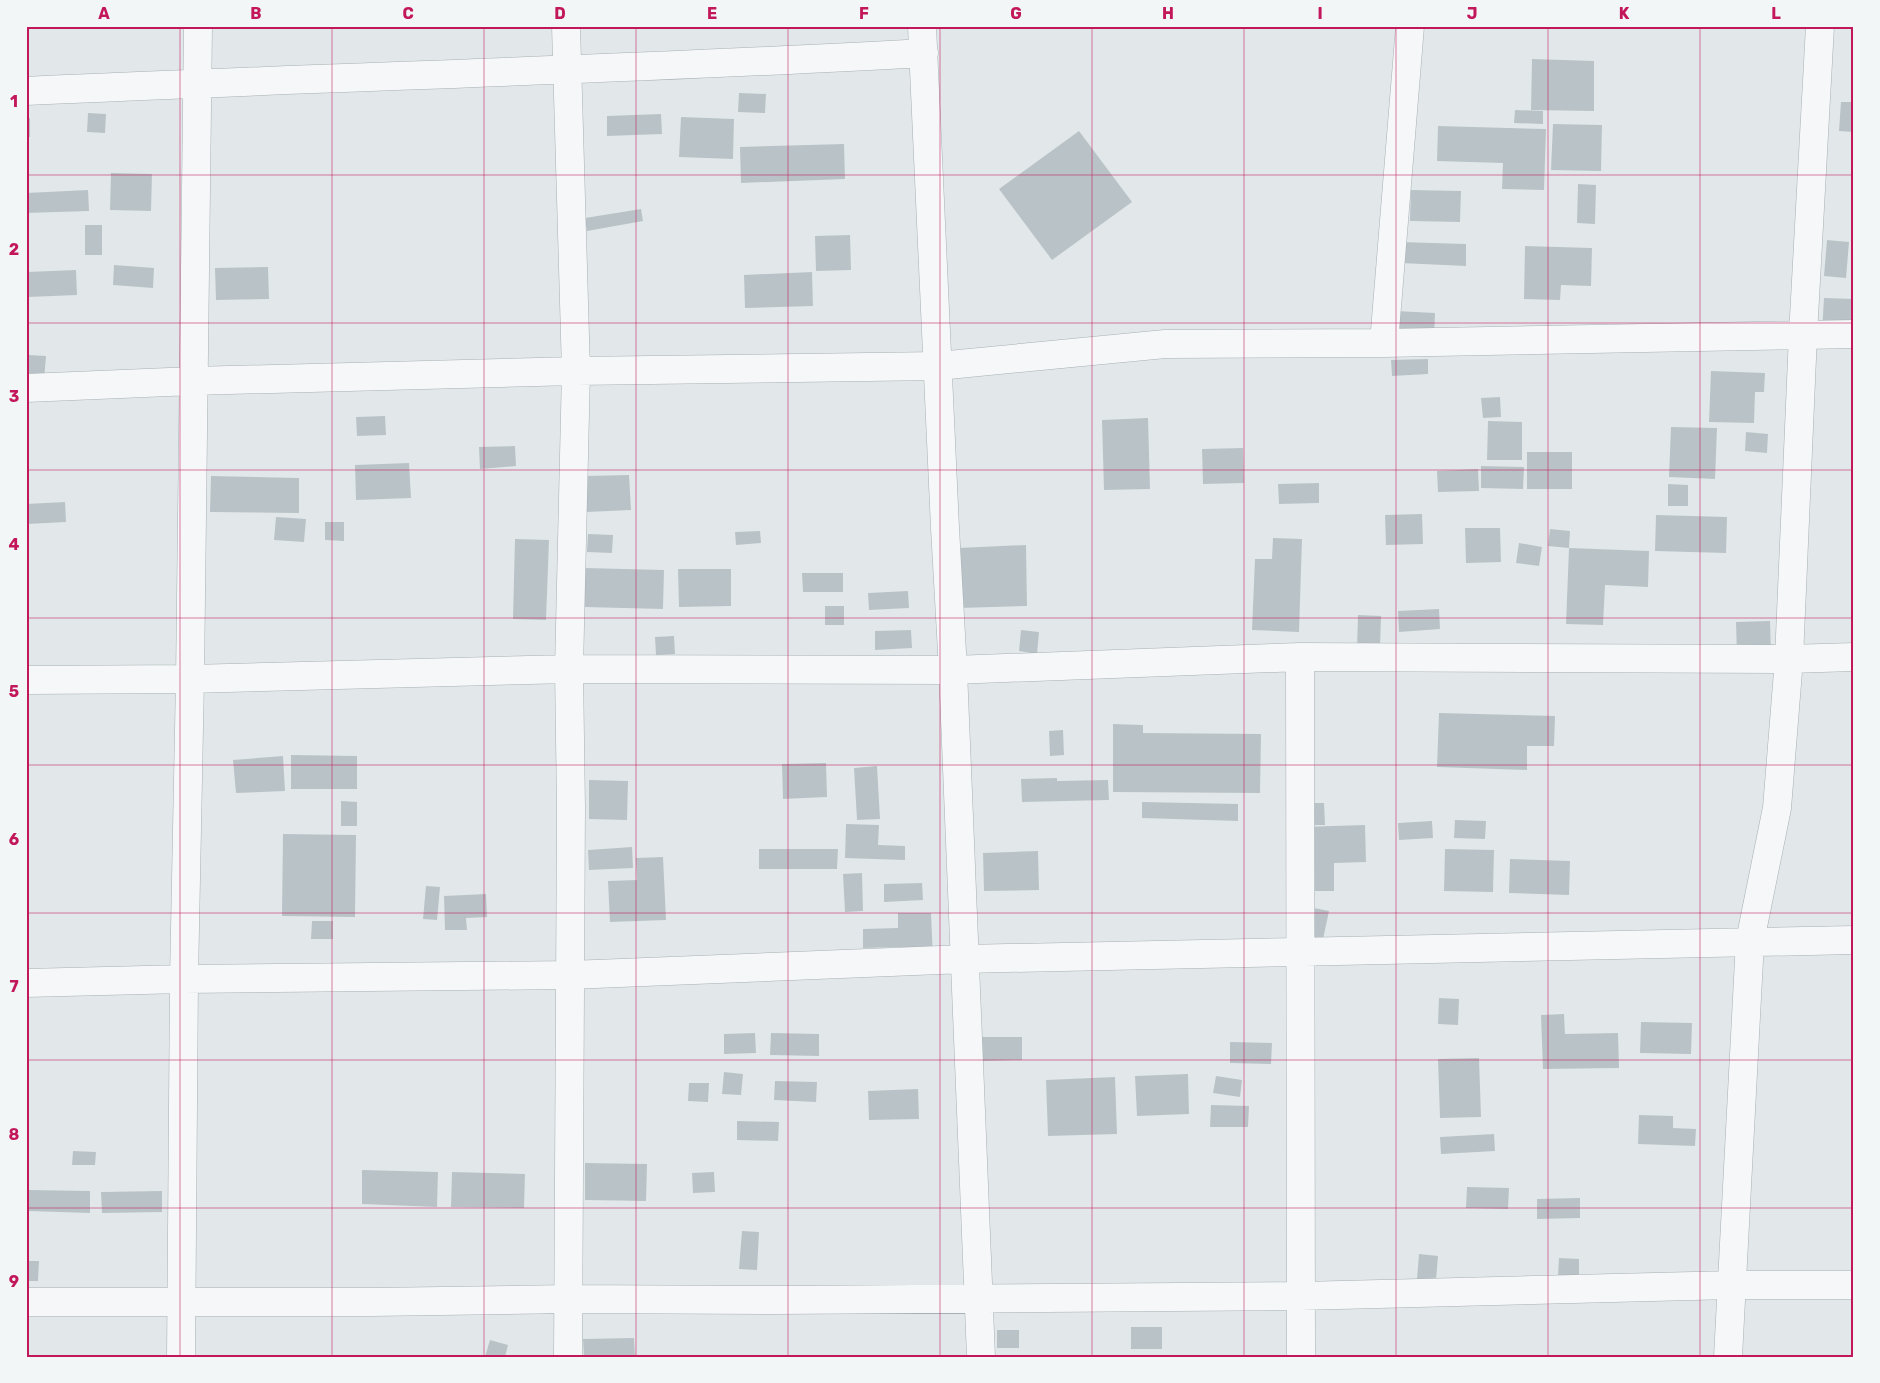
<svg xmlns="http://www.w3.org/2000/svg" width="1880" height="1383" font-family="Rubik,sans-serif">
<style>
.building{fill:#b9c3c7}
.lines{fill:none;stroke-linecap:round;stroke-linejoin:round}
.minor-casing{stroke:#a7b0b4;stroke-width:29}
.minor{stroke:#f5f7f8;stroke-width:28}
.grid{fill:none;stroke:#c2185b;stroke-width:1;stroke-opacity:0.55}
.neatline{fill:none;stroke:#c2185b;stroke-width:2}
.grid-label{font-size:16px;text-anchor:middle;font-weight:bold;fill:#c2185b}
</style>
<rect width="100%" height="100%" fill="#e2e8ea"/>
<path class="building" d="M 1532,59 L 1594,61 L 1594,111 L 1531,110 Z
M 739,93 L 766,94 L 765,113 L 738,112 Z
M 1841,102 L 1854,102 L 1854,132 L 1839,131 Z
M 1515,110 L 1543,111 L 1543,124 L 1514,123 Z
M 88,113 L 106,114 L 105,133 L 87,132 Z
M 661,114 L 662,134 L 607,136 L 607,116 Z
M 681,117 L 734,119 L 733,159 L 679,157 Z
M 30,118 L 30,137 L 26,137 L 26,119 Z
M 1553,124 L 1602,125 L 1601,171 L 1551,170 Z
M 1438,126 L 1546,129 L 1544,190 L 1502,189 L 1503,163 L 1437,161 Z
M 1079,131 L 1132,202 L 1052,260 L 999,189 Z
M 844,144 L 845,179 L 741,183 L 740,147 Z
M 111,173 L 152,174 L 151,211 L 110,210 Z
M 1578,184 L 1596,185 L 1595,224 L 1577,223 Z
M 88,190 L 89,211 L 26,213 L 26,193 Z
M 1411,190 L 1461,191 L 1460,222 L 1410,221 Z
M 641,209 L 643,221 L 587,231 L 585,218 Z
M 85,225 L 102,225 L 102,255 L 85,255 Z
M 850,235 L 851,270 L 816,271 L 815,236 Z
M 1827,240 L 1849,242 L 1846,278 L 1824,276 Z
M 1400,242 L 1466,244 L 1466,266 L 1400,263 Z
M 1525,246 L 1592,248 L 1591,286 L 1561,285 L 1560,300 L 1524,299 Z
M 114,265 L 154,268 L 153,288 L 113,285 Z
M 268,267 L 269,299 L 216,300 L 215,268 Z
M 76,270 L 77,295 L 28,297 L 27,272 Z
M 812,272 L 813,306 L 745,308 L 744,275 Z
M 1824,298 L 1854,299 L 1854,333 L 1822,331 Z
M 1396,311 L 1435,313 L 1434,337 L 1395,335 Z
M 29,355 L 46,356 L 44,380 L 26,378 Z
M 1428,359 L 1428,374 L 1392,376 L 1391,360 Z
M 1711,371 L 1765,373 L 1764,392 L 1755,392 L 1754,423 L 1709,422 Z
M 1500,397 L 1501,417 L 1483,418 L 1481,398 Z
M 385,416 L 386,435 L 357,436 L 356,417 Z
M 1148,418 L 1150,489 L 1104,490 L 1102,420 Z
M 1488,421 L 1522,422 L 1522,460 L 1487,460 Z
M 1671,427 L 1717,428 L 1715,479 L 1669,477 Z
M 1746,432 L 1768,434 L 1767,453 L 1745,451 Z
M 515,446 L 516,466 L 480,469 L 479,447 Z
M 1243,448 L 1244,483 L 1203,484 L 1202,449 Z
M 1527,452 L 1572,452 L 1572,489 L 1527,489 Z
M 409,463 L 411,498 L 356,500 L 355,465 Z
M 1481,466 L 1524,467 L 1523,489 L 1481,488 Z
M 1478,469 L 1479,491 L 1438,492 L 1437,471 Z
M 629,475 L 631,510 L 587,512 L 585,476 Z
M 211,476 L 299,478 L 299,513 L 210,512 Z
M 1319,483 L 1319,503 L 1279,504 L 1278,484 Z
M 1668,484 L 1688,485 L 1688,506 L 1668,506 Z
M 65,502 L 66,522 L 27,524 L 26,504 Z
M 1422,514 L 1423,544 L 1386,545 L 1385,515 Z
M 1656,515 L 1727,517 L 1726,553 L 1655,551 Z
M 276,517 L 306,519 L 304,542 L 274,540 Z
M 325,522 L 344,522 L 344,541 L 325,540 Z
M 1465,528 L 1500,528 L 1501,562 L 1466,563 Z
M 1550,529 L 1570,531 L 1569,548 L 1548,546 Z
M 760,531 L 761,543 L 736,545 L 735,532 Z
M 588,534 L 613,535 L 612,553 L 587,552 Z
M 1273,538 L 1302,539 L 1299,632 L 1252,630 L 1255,559 L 1272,559 Z
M 515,539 L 549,540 L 546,620 L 513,619 Z
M 1519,543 L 1542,547 L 1539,566 L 1516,563 Z
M 1026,545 L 1027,606 L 959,608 L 958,548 Z
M 1569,548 L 1649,551 L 1648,587 L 1605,585 L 1603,625 L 1566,624 Z
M 585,568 L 664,570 L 663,609 L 584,607 Z
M 678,569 L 731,569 L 731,606 L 679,607 Z
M 802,573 L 843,573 L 843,592 L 803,592 Z
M 908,591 L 909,608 L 869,610 L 868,593 Z
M 825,606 L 844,606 L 844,625 L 825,625 Z
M 1439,609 L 1440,629 L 1399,632 L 1398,611 Z
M 1358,615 L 1381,616 L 1380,649 L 1357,649 Z
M 1770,621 L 1771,655 L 1737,656 L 1736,622 Z
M 911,630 L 912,648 L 875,650 L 875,631 Z
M 1021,630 L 1039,632 L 1037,654 L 1019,651 Z
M 674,636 L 675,654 L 656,655 L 655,637 Z
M 1439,713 L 1555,716 L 1554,746 L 1527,746 L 1527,770 L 1437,767 Z
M 1113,724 L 1143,725 L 1143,733 L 1261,734 L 1260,793 L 1113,792 Z
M 1063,730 L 1064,755 L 1050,756 L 1049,731 Z
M 291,755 L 357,756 L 357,789 L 291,789 Z
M 283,756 L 285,791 L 236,793 L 233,760 Z
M 826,763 L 827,797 L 783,799 L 782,764 Z
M 877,766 L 880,819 L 857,820 L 854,768 Z
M 1057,778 L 1057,781 L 1108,780 L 1109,800 L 1022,802 L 1021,779 Z
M 589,780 L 628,781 L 627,820 L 589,819 Z
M 341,801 L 357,802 L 357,826 L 341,826 Z
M 1142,802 L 1238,804 L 1238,821 L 1142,818 Z
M 1302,803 L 1324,803 L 1325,825 L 1302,825 Z
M 1851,816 L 1854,816 L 1854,840 L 1851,840 Z
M 1455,820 L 1486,821 L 1485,839 L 1454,838 Z
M 1432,821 L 1433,838 L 1399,840 L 1398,823 Z
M 846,824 L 879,825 L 878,845 L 905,846 L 905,860 L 845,858 Z
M 1365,825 L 1366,862 L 1334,863 L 1334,891 L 1303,891 L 1301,827 Z
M 283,834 L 356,835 L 355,917 L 282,916 Z
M 632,847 L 633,868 L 589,870 L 588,850 Z
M 759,849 L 838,849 L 837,869 L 759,869 Z
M 1445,849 L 1494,850 L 1493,892 L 1444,891 Z
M 1038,851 L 1039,890 L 984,891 L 983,853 Z
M 663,857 L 666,920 L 610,922 L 608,881 L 637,880 L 636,858 Z
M 1510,859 L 1570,861 L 1569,895 L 1509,893 Z
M 862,873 L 863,911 L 845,912 L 843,874 Z
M 922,883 L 923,900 L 884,902 L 884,884 Z
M 426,886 L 440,887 L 437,920 L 423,919 Z
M 486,894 L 487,917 L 466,918 L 467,930 L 445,930 L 444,896 Z
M 1309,907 L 1329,911 L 1322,944 L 1302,939 Z
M 898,913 L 931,913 L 933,958 L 900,959 L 899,947 L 863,948 L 863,929 L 898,928 Z
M 312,921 L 333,921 L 333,939 L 311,939 Z
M 1439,998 L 1459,999 L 1458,1025 L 1438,1024 Z
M 1564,1014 L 1565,1034 L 1618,1033 L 1619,1068 L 1543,1069 L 1541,1015 Z
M 1641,1022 L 1692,1023 L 1691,1054 L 1640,1053 Z
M 755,1033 L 756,1053 L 724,1054 L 724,1034 Z
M 771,1033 L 819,1034 L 819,1056 L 770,1055 Z
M 982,1037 L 1022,1037 L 1022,1060 L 982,1061 Z
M 1230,1042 L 1272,1043 L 1271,1064 L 1230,1063 Z
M 1479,1058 L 1481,1117 L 1440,1118 L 1438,1059 Z
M 724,1072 L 743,1074 L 741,1095 L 722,1094 Z
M 1188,1074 L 1189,1114 L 1137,1116 L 1135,1076 Z
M 1216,1076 L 1242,1080 L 1240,1097 L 1213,1093 Z
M 1115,1077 L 1117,1134 L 1048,1136 L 1046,1080 Z
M 775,1081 L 817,1082 L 816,1102 L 774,1100 Z
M 689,1083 L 709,1083 L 708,1102 L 688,1101 Z
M 918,1089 L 919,1119 L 869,1120 L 868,1091 Z
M 1211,1105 L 1249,1106 L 1248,1127 L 1210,1127 Z
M 1639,1115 L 1673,1116 L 1673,1128 L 1696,1129 L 1695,1146 L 1638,1144 Z
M 737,1121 L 779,1122 L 778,1141 L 737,1140 Z
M 1494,1134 L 1495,1151 L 1441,1154 L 1440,1137 Z
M 73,1151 L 96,1152 L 95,1165 L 72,1165 Z
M 585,1163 L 647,1164 L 646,1201 L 585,1200 Z
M 362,1170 L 438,1172 L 437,1207 L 362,1204 Z
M 452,1172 L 525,1174 L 524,1208 L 451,1207 Z
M 714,1172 L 715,1192 L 693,1193 L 692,1173 Z
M 1467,1187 L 1509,1188 L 1508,1209 L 1466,1208 Z
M 29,1190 L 90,1191 L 90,1213 L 29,1211 Z
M 162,1191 L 162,1212 L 102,1213 L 101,1192 Z
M 1580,1198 L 1580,1218 L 1537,1219 L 1537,1199 Z
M 742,1231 L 759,1232 L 757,1270 L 739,1269 Z
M 1419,1254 L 1438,1256 L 1436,1280 L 1417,1279 Z
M 1559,1258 L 1579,1259 L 1579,1276 L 1558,1276 Z
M 26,1261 L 39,1261 L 38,1281 L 26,1281 Z
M 1131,1327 L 1162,1327 L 1162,1349 L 1131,1349 Z
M 997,1330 L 1019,1330 L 1019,1348 L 997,1348 Z
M 634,1338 L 635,1357 L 584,1357 L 583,1339 Z
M 490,1340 L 508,1345 L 505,1357 L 485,1357 Z"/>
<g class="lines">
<g class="minor-casing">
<path id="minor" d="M 566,26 L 576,371 L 569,669 L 571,808 L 568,1357
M 922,26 L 945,528 L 953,670 L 981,1357
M 26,91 C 325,77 625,70 924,53
M 1384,343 L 1410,26
M 26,388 L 193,381 L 576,371 L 938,366 L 1165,344 L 1384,343 L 1854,334
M 1300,657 L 1301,1357
M 26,680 L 190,679 L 569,669 L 953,670 L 1300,657 L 1789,659 L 1854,657
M 26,983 L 184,979 L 570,975 L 965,959 L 1854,940
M 26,1302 L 372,1302 L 569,1299 L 779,1300 L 1301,1296 L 1732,1285 L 1854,1285
M 181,1357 L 184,979 L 190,679 L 198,26
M 1728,1357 L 1750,941 L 1777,808 L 1789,659 L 1803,335 L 1820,26"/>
</g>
<use href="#minor" class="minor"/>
</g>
<path class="grid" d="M 180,26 L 180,1357M 332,26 L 332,1357M 484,26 L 484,1357M 636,26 L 636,1357M 788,26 L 788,1357M 940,26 L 940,1357M 1092,26 L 1092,1357M 1244,26 L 1244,1357M 1396,26 L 1396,1357M 1548,26 L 1548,1357M 1700,26 L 1700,1357M 26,175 L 1854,175M 26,323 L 1854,323M 26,470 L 1854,470M 26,618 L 1854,618M 26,765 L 1854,765M 26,913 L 1854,913M 26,1060 L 1854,1060M 26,1208 L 1854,1208"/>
<rect width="1880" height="1383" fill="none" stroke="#f2f6f7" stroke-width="55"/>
<rect x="28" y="28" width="1824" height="1328" class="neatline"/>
<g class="grid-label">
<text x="104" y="19">A</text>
<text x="256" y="19">B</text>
<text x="408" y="19">C</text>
<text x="560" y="19">D</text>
<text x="712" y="19">E</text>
<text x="864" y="19">F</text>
<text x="1016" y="19">G</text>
<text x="1168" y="19">H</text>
<text x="1320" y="19">I</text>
<text x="1472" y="19">J</text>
<text x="1624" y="19">K</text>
<text x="1776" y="19">L</text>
<text x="14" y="107">1</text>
<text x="14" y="255">2</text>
<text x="14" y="402">3</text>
<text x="14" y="550">4</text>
<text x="14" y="697">5</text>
<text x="14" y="845">6</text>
<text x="14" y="992">7</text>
<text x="14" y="1140">8</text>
<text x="14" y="1287">9</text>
</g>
</svg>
